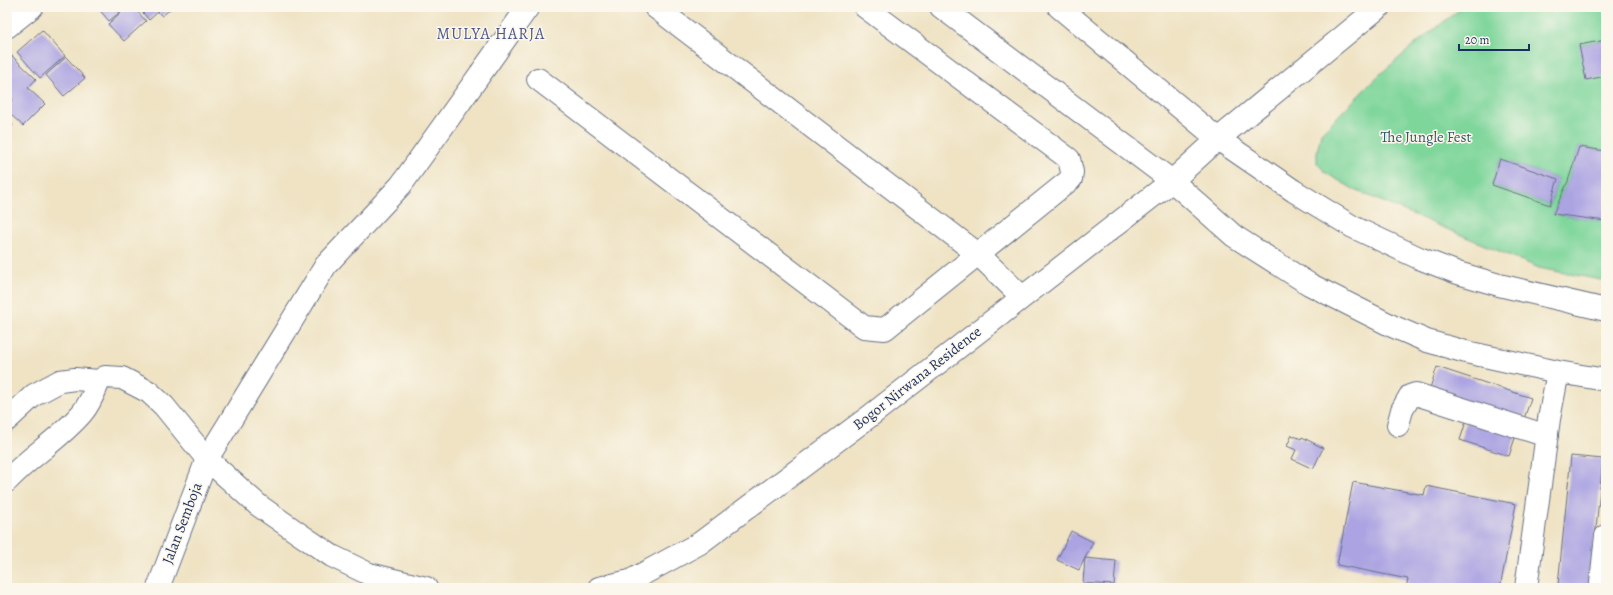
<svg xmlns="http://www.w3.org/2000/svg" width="1613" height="595" font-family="Alegreya,serif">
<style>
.green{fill:#7fd69b;stroke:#4d827c;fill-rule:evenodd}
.building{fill:#aca4e2}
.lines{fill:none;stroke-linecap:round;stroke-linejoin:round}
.minor-casing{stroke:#656e82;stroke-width:24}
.minor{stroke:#fff;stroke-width:22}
.labels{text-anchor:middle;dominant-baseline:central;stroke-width:3;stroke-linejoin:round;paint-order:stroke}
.park-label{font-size:15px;fill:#34596d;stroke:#fbf7ec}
.street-label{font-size:15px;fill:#1b2f5e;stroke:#fbf7ec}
.neighbourhood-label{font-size:16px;letter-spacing:1px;fill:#4e588c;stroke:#fbf7ec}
</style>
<rect width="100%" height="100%" fill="#fbf7ec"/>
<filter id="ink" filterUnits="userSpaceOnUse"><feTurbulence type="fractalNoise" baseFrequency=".025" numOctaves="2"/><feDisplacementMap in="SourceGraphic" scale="8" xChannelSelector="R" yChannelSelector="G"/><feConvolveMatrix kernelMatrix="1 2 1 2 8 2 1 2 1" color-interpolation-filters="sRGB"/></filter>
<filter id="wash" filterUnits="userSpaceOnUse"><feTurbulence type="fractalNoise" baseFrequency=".012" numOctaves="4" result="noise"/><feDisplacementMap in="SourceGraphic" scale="16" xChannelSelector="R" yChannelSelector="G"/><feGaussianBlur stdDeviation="0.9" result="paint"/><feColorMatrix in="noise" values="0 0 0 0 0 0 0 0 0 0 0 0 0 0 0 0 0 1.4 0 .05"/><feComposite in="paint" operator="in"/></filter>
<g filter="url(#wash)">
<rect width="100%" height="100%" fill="#efe3c4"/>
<path class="green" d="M 1463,7 L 1606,7 L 1606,40 L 1580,45 L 1606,76 L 1606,151 L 1579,147 L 1568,181 L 1553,214 L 1606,221 L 1606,281 L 1539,268 L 1355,190 L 1326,173 L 1317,163 L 1317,152 L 1321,133 L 1378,76 L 1419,41 ZM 1500,159 L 1558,179 L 1550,205 L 1492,185 Z"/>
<g id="blocks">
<path class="building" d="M 97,7 L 126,7 L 109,21 Z
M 127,7 L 133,7 L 146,21 L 124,41 L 108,24 Z
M 138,7 L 173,7 L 162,16 L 158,12 L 149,20 Z
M 42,30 L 65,56 L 40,78 L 17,52 Z
M 1606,40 L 1606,76 L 1586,80 L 1579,45 Z
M 11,55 L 36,79 L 28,88 L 45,104 L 23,126 L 7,111 L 7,106 L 13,99 L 7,93 L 7,58 Z
M 66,57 L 85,78 L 64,96 L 46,75 Z
M 7,120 L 13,125 L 7,131 Z
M 1579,147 L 1606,151 L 1606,221 L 1553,214 L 1568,181 Z
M 1500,159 L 1558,179 L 1550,205 L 1492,185 Z
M 1437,367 L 1531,398 L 1523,422 L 1429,391 Z
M 1467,419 L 1516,435 L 1509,456 L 1460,440 Z
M 1292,435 L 1301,439 L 1302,437 L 1323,448 L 1313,469 L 1292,459 L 1296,450 L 1287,446 Z
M 1571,456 L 1603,459 L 1590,588 L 1558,585 Z
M 1353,482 L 1424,495 L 1426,486 L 1516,504 L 1500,588 L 1406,588 L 1408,579 L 1337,565 Z
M 1071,531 L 1093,542 L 1079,570 L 1057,560 Z
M 1085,558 L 1116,561 L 1114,585 L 1083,583 Z"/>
</g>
</g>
<g filter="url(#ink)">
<use href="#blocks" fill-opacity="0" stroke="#656e82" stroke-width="1"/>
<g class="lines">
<g class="minor-casing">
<path id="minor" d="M 655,7 L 978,254 L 1022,297
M 941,7 L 1172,181 L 1234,236 L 1309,284 L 1392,326 L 1427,341 L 1466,352 L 1558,372 L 1606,380
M 1059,7 L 1218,139 L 1294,191 L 1353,227 L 1419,258 L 1458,273 L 1499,285 L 1606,310
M 7,27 L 32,7
M 538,79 L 864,327 L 885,329 L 1071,179 L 1072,172 L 1069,159 L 865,7
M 7,420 L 34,395 L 60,381 L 75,379 L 99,381 L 105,377 L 122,378 L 149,392 L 164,406 L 207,459 L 258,505 L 298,533 L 332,556 L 369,574 L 426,588
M 1398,425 L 1402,410 L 1410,396 L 1416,394 L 1547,436
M 7,481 C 30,456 60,439 82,413 C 90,404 95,391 99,381
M 158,588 L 207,459 L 326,265 L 401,185 L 528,7
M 599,588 L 630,581 L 700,543 L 870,416 L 1172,181 L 1218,139 L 1379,7
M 1526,588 L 1549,419 L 1558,372
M 1603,588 L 1601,582 L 1606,536"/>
</g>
<use href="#minor" class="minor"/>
</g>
</g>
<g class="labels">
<g class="park-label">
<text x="1426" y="137">The Jungle Fest</text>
</g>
<g class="street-label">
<text transform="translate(917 378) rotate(-38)">Bogor Nirwana Residence</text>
<text transform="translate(182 523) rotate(-69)">Jalan Semboja</text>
</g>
<g class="neighbourhood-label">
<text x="491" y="34">MULYA HARJA</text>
</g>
</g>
<rect width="1613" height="595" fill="none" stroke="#fbf7ec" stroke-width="24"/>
<path d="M1459 44v6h70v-6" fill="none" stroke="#1b2f5e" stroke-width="2"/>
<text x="1465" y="44" font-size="12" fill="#1b2f5e" stroke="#fbf7ec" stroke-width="3" paint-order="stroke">20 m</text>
</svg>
